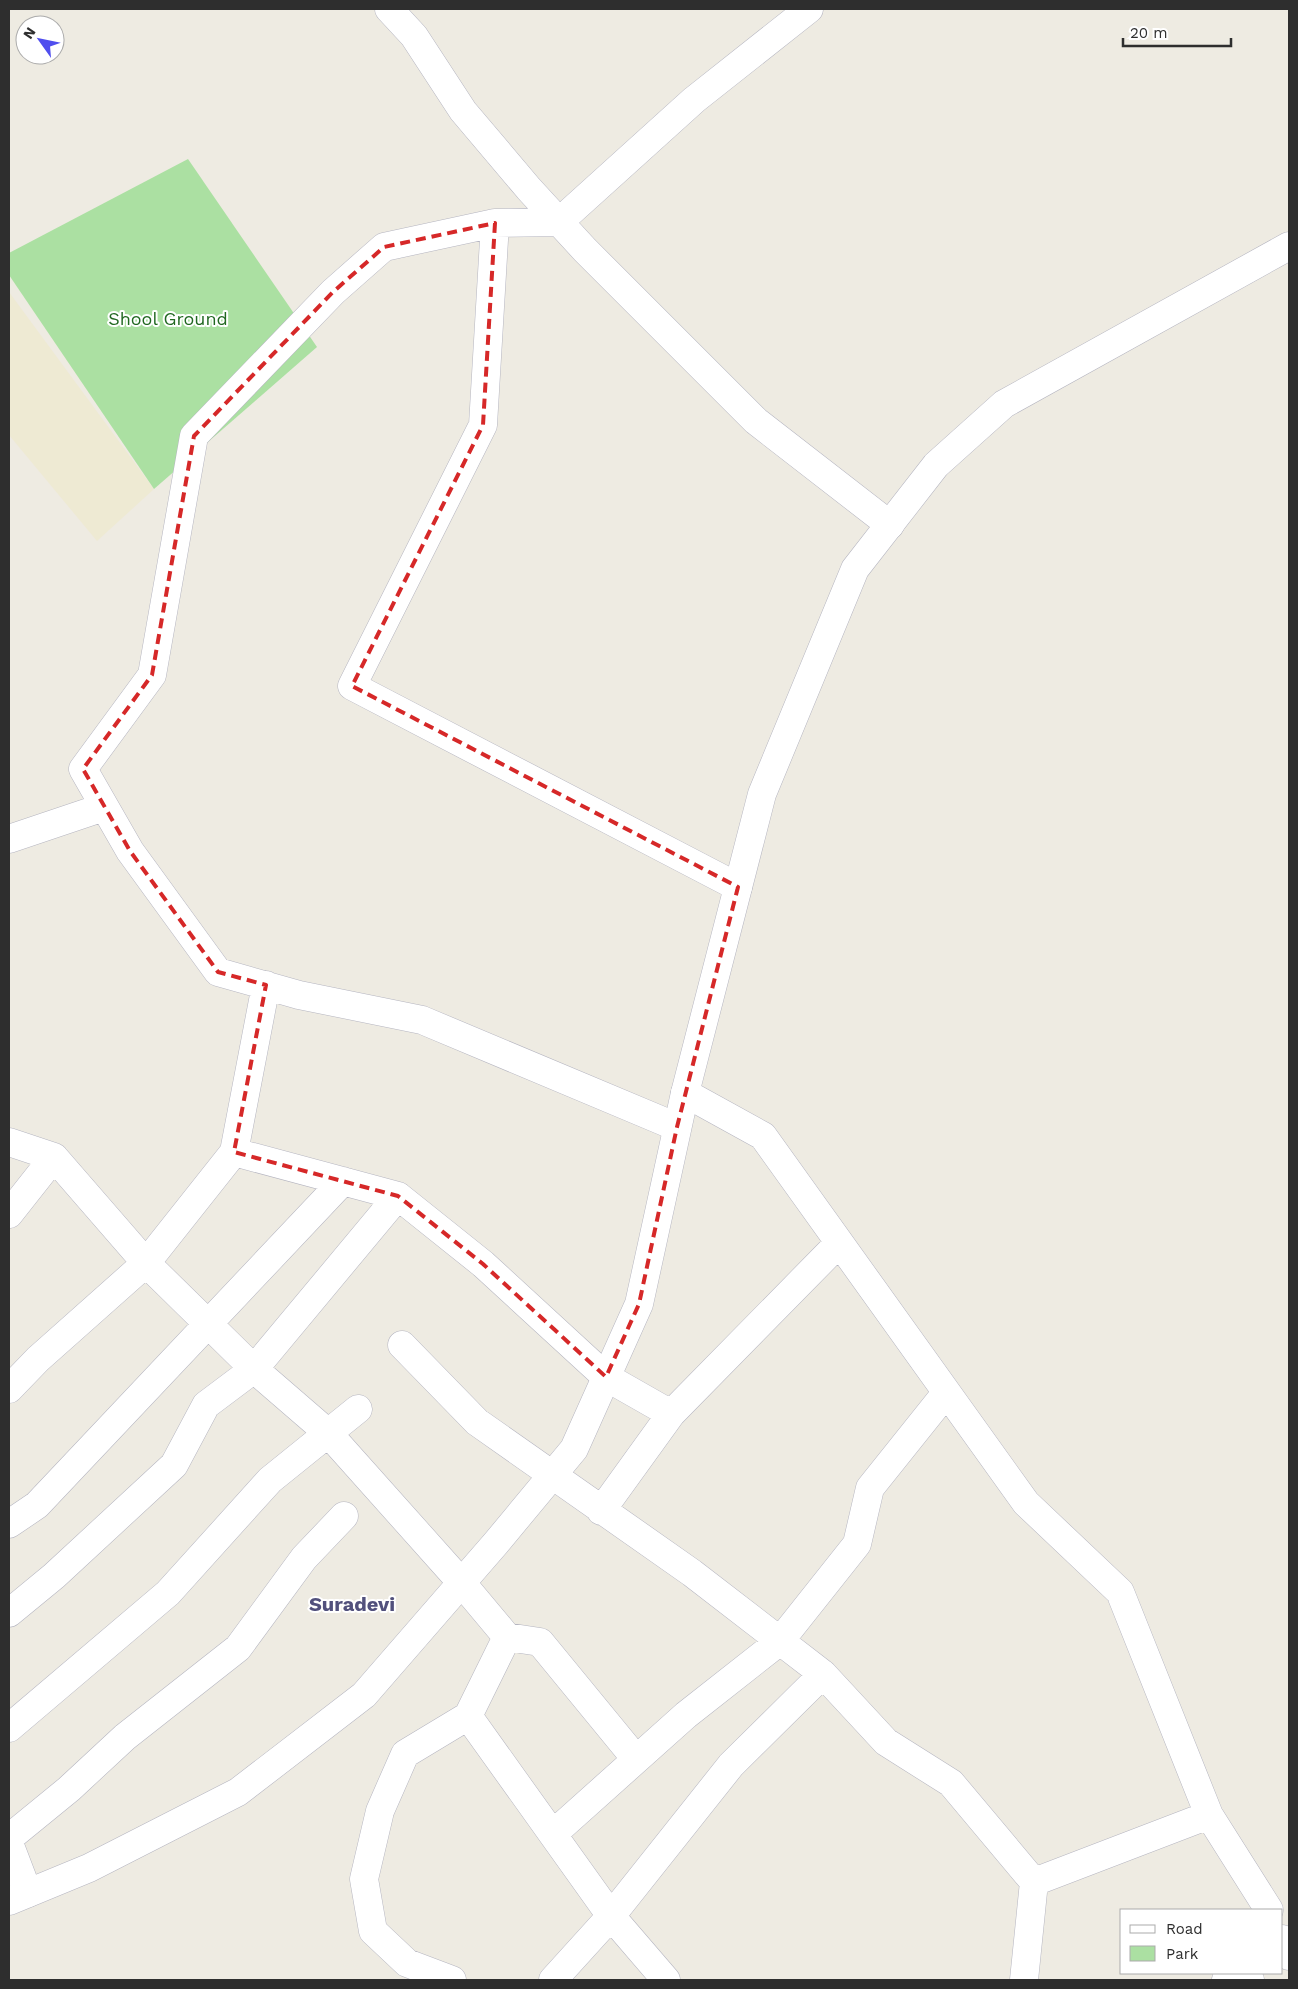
<svg xmlns="http://www.w3.org/2000/svg" width="1298" height="1989" font-family="'Work Sans',sans-serif">
<style>
.education{fill:#eeead3}
.green{fill:#abe0a2}
.lines{fill:none;stroke-linecap:round;stroke-linejoin:round}
.minor-casing{stroke:#b5b5c0;stroke-width:29}
.secondary-casing{stroke:#b5b5c0;stroke-width:29}
.minor{stroke:#fff;stroke-width:28}
.secondary{stroke:#fff;stroke-width:28}
.marked{fill:none;stroke:#d62828;stroke-width:4;stroke-dasharray:10 6;stroke-linejoin:round}
.labels{text-anchor:middle;dominant-baseline:central;stroke-width:4;stroke-linejoin:round;paint-order:stroke}
.park-label{font-size:18px;fill:#216821;stroke:#fff}
.quarter-label{font-size:20px;font-weight:bold;fill:#51507c;stroke:#fff}
</style>
<rect width="100%" height="100%" fill="#eeebe2"/>
<path class="education" d="M 9,292 L 154,489 L 97,541 L 9,435 Z"/>
<path class="green" d="M 188,159 L 317,347 L 154,489 L 9,275 L 9,253 Z"/>
<g class="lines">
<g class="minor-casing">
<path id="minor" d="M 389,9 L 414,36 L 463,111 L 529,189 L 585,250 L 756,421 L 890,525
M 495,223 L 483,425 L 352,686 L 738,887
M 9,839 L 104,807
M 266,985 L 234,1152 L 398,1196 L 483,1264 L 606,1377 L 671,1414 L 839,1243
M 685,1093 L 763,1136 L 1026,1503 L 1120,1592 L 1209,1815 L 1269,1910
M 677,1127 L 422,1020 L 299,995 L 218,972 L 130,851 L 83,769 L 152,675 L 194,436 L 333,292 L 384,247 L 495,223 L 559,222 L 694,100 L 809,9
M 9,1142 L 54,1157 L 146,1263 L 254,1369 L 328,1433 L 461,1582 L 507,1637 L 468,1716 L 611,1916 L 666,1980
M 9,1214 L 54,1157
M 402,1345 L 477,1422 L 692,1573 L 823,1674 L 886,1742 L 951,1783 L 1034,1882 L 1209,1815
M 9,1389 L 38,1359 L 146,1263 L 234,1152
M 601,1511 L 671,1414
M 9,1524 L 37,1505 L 343,1181
M 9,1613 L 54,1576 L 174,1465 L 206,1405 L 254,1369 L 398,1196
M 507,1637 L 540,1642 L 636,1759
M 9,1728 L 168,1593 L 270,1480 L 358,1409
M 553,1834 L 686,1715 L 780,1641 L 857,1544 L 870,1488 L 946,1393
M 9,1838 L 69,1789 L 125,1737 L 238,1648 L 304,1558 L 344,1516
M 9,1843 L 28,1893
M 1282,1939 L 1289,1956
M 452,1980 L 407,1963 L 373,1931 L 364,1879 L 380,1811 L 405,1754 L 468,1716
M 553,1980 L 611,1916 L 731,1765 L 823,1674
M 1024,1980 L 1034,1882
M 1226,1980 L 1241,1973 L 1250,1980"/>
</g>
<g class="secondary-casing">
<path id="secondary" d="M 9,1901 L 89,1868 L 238,1792 L 364,1695 L 496,1543 L 574,1449 L 639,1304 L 685,1093 L 762,794 L 855,569 L 936,465 L 1004,404 L 1289,246"/>
</g>
<use href="#minor" class="minor"/>
<use href="#secondary" class="secondary"/>
</g>
<path class="marked" d="M 495,223 L 483,425 L 352,686 L 738,887 L 677,1127 L 639,1304 L 606,1377 L 483,1264 L 398,1196 L 234,1152 L 266,985 L 218,972 L 130,851 L 83,769 L 152,675 L 194,436 L 333,292 L 384,247 Z"/>
<g class="labels">
<g class="park-label">
<text x="168" y="318">Shool Ground</text>
</g>
<g class="quarter-label">
<text x="352" y="1604">Suradevi</text>
</g>
</g>
<rect width="1298" height="1989" fill="none" stroke="#2e2e2e" stroke-width="20"/>
<rect x="1120" y="1909" width="162" height="65" fill="#ffffff" stroke="#ababab"/>
<rect x="1130" y="1925" width="25" height="8" fill="#ffffff" stroke="#ababab"/>
<text x="1166" y="1934" font-size="15" fill="#2e2e2e">Road</text>
<rect x="1130" y="1946" width="25" height="15" fill="#abe0a2" stroke="#ababab"/>
<text x="1166" y="1959" font-size="15" fill="#2e2e2e">Park</text>
<g transform="translate(40 40) rotate(303)"><circle r="24" fill="#ffffff" stroke="#ababab"/>
<path d="M0-4L9 19L0 12L-9 19Z" fill="#504eee"/>
<text y="-8" font-size="14" font-weight="bold" text-anchor="middle" fill="#2e2e2e">N</text>
</g>
<path d="M1123 38v8h108v-8" fill="none" stroke="#2e2e2e" stroke-width="2.5"/>
<text x="1130" y="38" font-size="15" fill="#2e2e2e" stroke="#ffffff" stroke-width="4" paint-order="stroke">20 m</text>
</svg>
